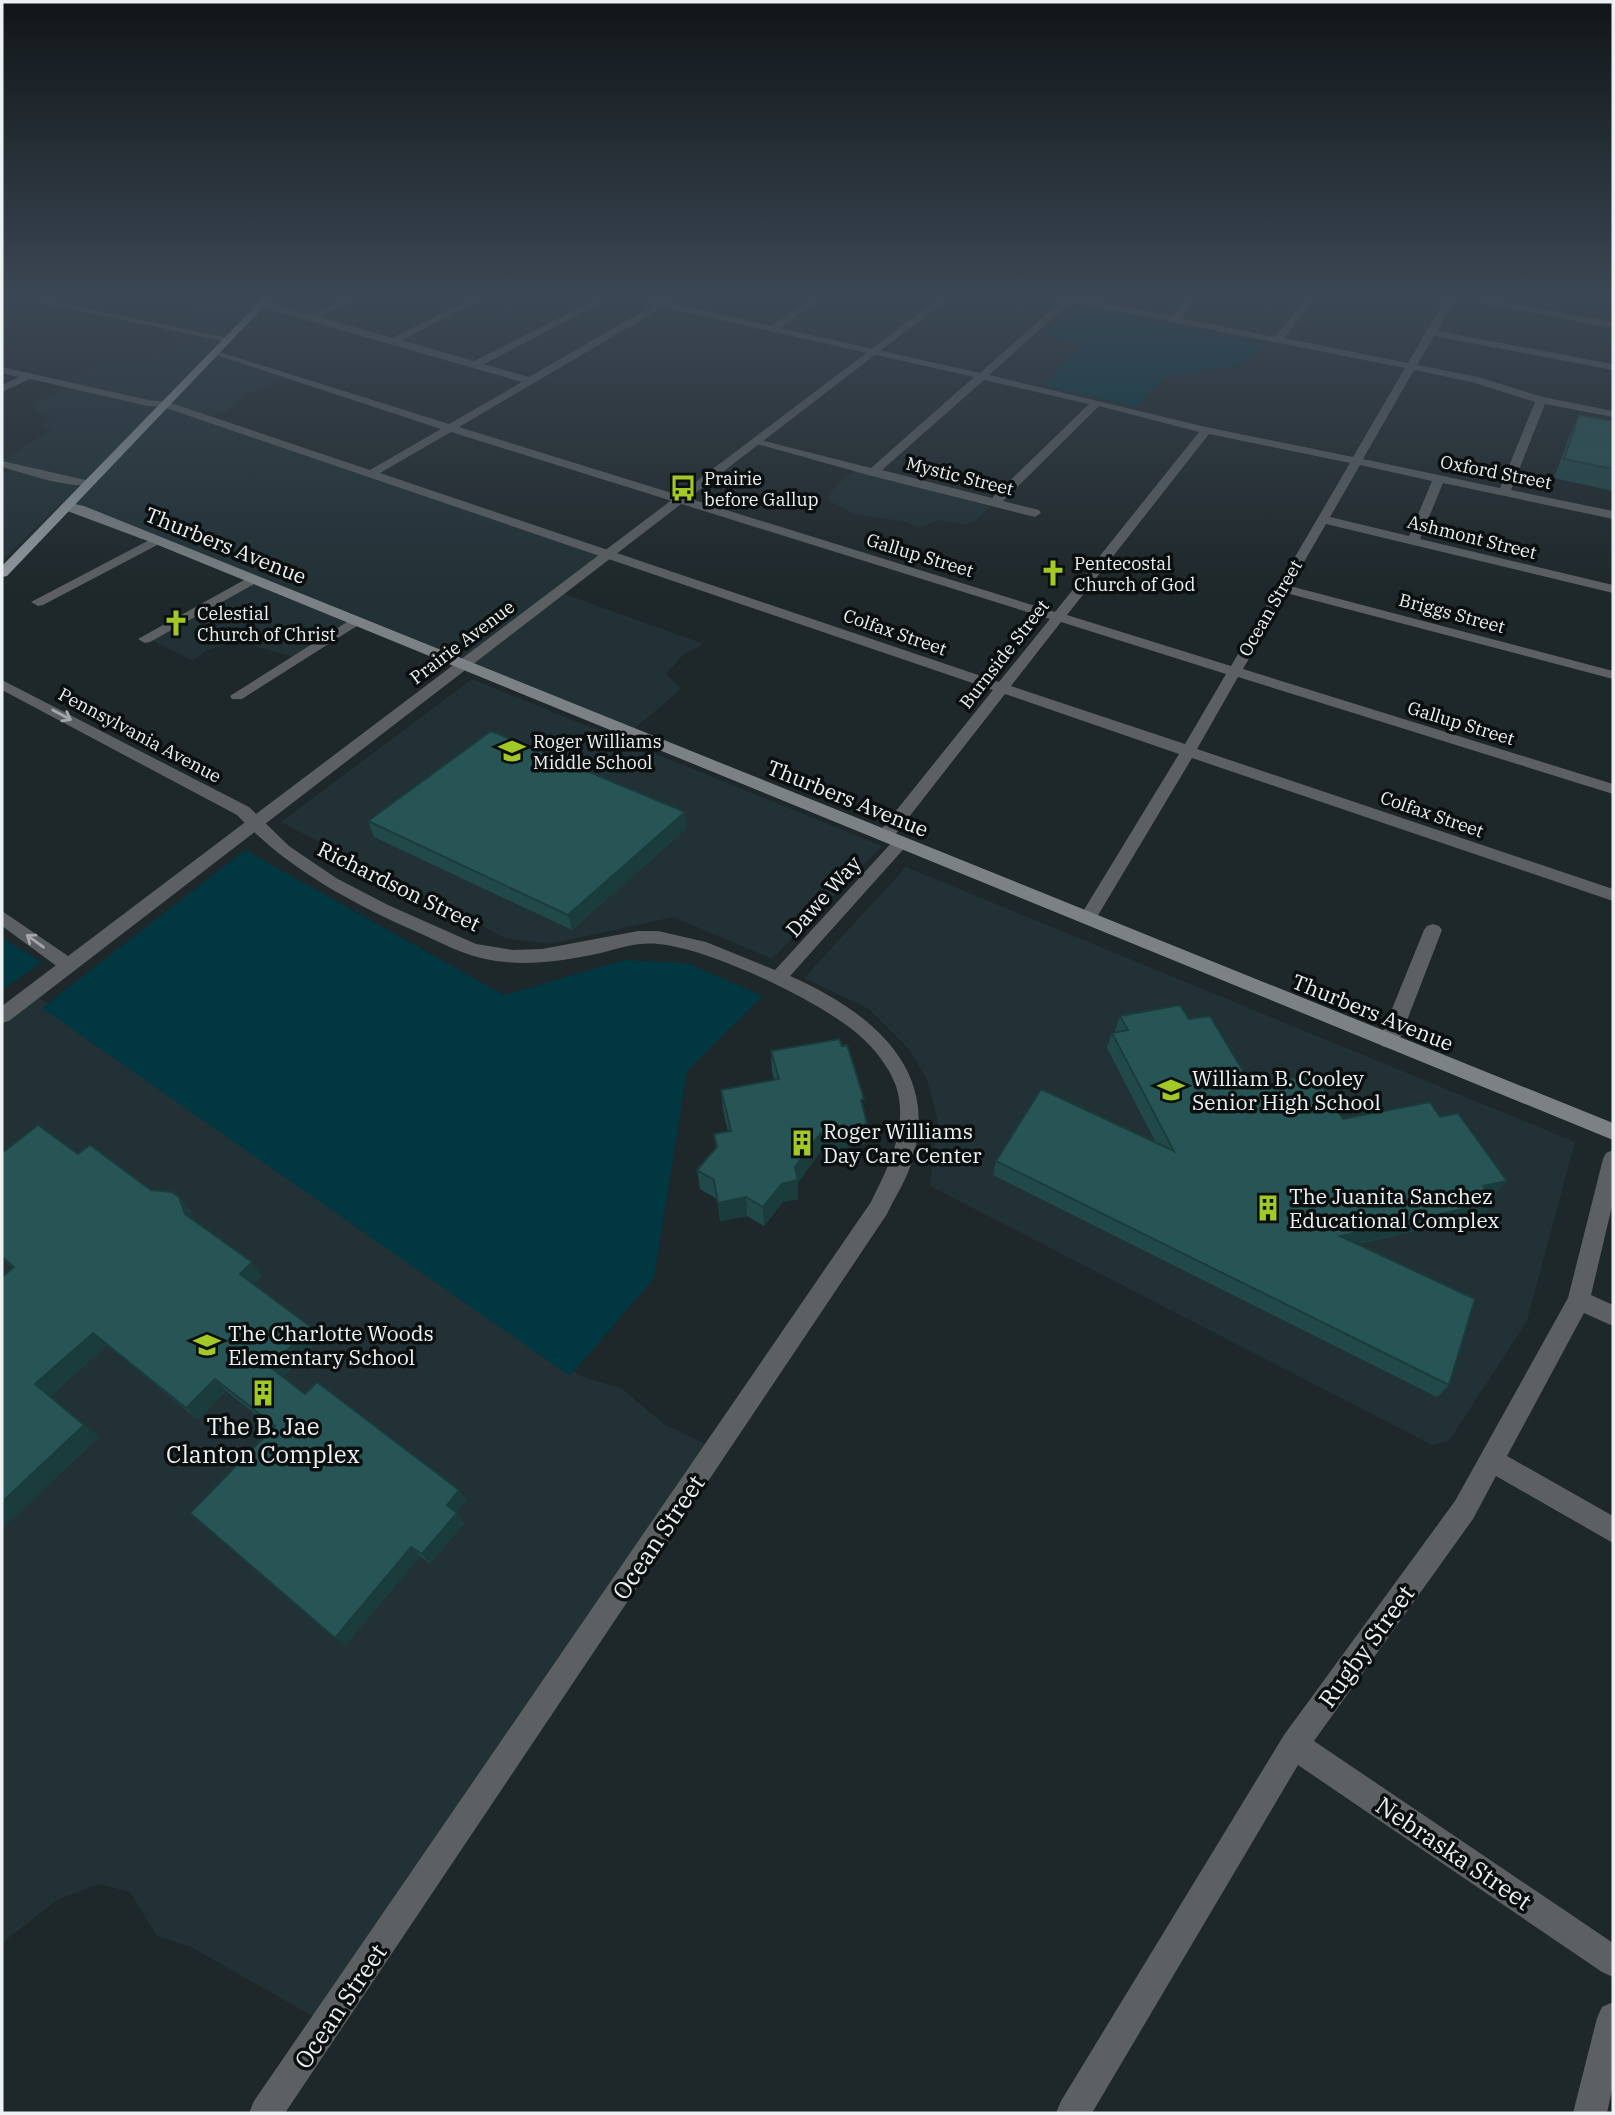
<svg xmlns="http://www.w3.org/2000/svg" width="1615" height="2115" font-family="'IBM Plex Serif',serif">
<style>
.built{fill:#213135}
.green{fill:#003741}
.lines{fill:none;stroke-linecap:round;stroke-linejoin:round}
.minor{fill:#5c6062;fill-rule:evenodd}
.tertiary{fill:#5c6062;fill-rule:evenodd}
.secondary{fill:#7b8184;fill-rule:evenodd}
.primary{fill:#929a9f;fill-rule:evenodd}
.wall{fill:#224949}
.shaded-wall{fill:#1b3c3c}
.building{fill:#275555;stroke:#1b3c3c;stroke-width:2}
.oneway{stroke:#a4a8aa}
.labels{text-anchor:middle;dominant-baseline:central;stroke-width:7;stroke-linejoin:round;paint-order:stroke}
.far-street-label{font-size:18px;fill:#ecf1f3;stroke:#0b0f10}
.far-poi-label{font-size:18px;fill:#ecf1f3;stroke:#0b0f10;text-anchor:start}
.street-label{font-size:21px;fill:#ecf1f3;stroke:#0b0f10}
.poi-label{font-size:21px;fill:#ecf1f3;stroke:#0b0f10;text-anchor:start}
.near-poi-label{font-size:24px;fill:#ecf1f3;stroke:#0b0f10}
.near-street-label{font-size:24px;fill:#ecf1f3;stroke:#0b0f10}
</style>
<rect width="100%" height="100%" fill="#1e2729"/>
<path class="built" d="M 171,298 L 355,298 L 312,317 L 256,304 L 209,352 L 286,378 L 248,394 L 227,410 L 209,418 L 604,554 L 559,592 L 704,644 L 684,654 L 666,674 L 681,689 L 629,733 L 355,624 L 293,657 L 238,641 L 207,650 L 193,661 L 149,639 L 248,580 L 61,503 L 2,561 L 2,473 L 8,470 L 2,467 L 2,460 L 51,430 L 41,426 L 50,419 L 38,413 L 33,403 L 66,388 L 60,385 L 111,356 L 142,361 L 190,336 L 173,331 L 203,310 Z
M 856,471 L 988,506 L 989,508 L 974,521 L 964,524 L 938,520 L 919,528 L 906,522 L 852,513 L 831,502 L 829,496 L 837,484 Z
M 472,679 L 882,846 L 772,959 L 673,917 L 551,944 L 505,938 L 281,822 Z
M 906,867 L 1575,1142 L 1527,1321 L 1449,1441 L 1432,1445 L 930,1186 L 937,1118 L 927,1079 L 908,1048 L 869,1009 L 804,978 Z
M 33,995 L 66,1012 L 561,1364 L 583,1377 L 621,1388 L 664,1424 L 712,1447 L 321,2021 L 191,1947 L 157,1936 L 130,1892 L 99,1884 L 57,1900 L 2,1943 L 2,1017 Z"/>
<path class="green" d="M 1074,305 L 1263,344 L 1243,365 L 1166,377 L 1137,407 L 1043,386 L 1081,344 L 1043,335 Z
M 245,850 L 504,995 L 624,960 L 687,963 L 763,996 L 687,1071 L 654,1278 L 570,1376 L 42,1008 Z
M 2,938 L 42,962 L 2,990 Z"/>
<g class="lines">
<path class="minor" d="M 19,298 L 38,298 L 233,339 L 228,342 Z
M 347,298 L 359,298 L 320,317 L 392,338 L 472,298 L 484,298 L 402,340 L 474,361 L 599,298 L 611,298 L 484,364 L 529,377 L 654,305 L 631,298 L 660,301 L 667,298 L 672,301 L 670,303 L 771,326 L 812,298 L 822,298 L 780,328 L 980,373 L 1062,300 L 1061,298 L 1080,298 L 1172,316 L 1188,298 L 1197,298 L 1181,318 L 1275,337 L 1306,298 L 1315,298 L 1284,338 L 1408,363 L 1446,298 L 1455,298 L 1437,331 L 1613,364 L 1613,370 L 1434,336 L 1417,365 L 1478,377 L 1543,397 L 1613,411 L 1613,417 L 1545,404 L 1511,490 L 1613,511 L 1613,519 L 1443,483 L 1420,539 L 1613,585 L 1613,593 L 1326,524 L 1290,586 L 1613,671 L 1613,679 L 1286,593 L 1243,669 L 1613,784 L 1613,794 L 1238,677 L 1197,749 L 1613,889 L 1613,901 L 1192,758 L 1094,922 L 1082,922 L 1079,918 L 1179,754 L 1005,694 L 891,840 L 879,840 L 877,836 L 879,832 L 993,690 L 163,407 L 148,406 L 30,379 L 2,392 L 2,385 L 19,377 L 2,373 L 2,367 L 148,400 L 168,402 L 370,470 L 441,429 L 213,354 L 213,350 L 449,424 L 522,382 L 256,306 C 273,296 293,315 310,314 C 321,313 337,303 347,298 ZM 1071,302 L 1405,368 L 1353,457 L 1206,427 L 989,375 ZM 663,307 L 974,377 L 871,468 L 756,439 L 750,442 L 868,475 L 1035,517 L 1041,513 L 1039,510 L 1003,501 L 1099,406 L 1199,432 L 1055,612 L 459,427 ZM 1414,370 L 1472,382 L 1535,402 L 1500,488 L 1363,459 ZM 984,380 L 1089,404 L 992,498 L 882,470 ZM 451,432 L 1050,619 L 999,682 L 380,473 ZM 1209,434 L 1350,463 L 1231,666 L 1067,615 ZM 1360,465 L 1432,481 L 1409,536 L 1330,517 ZM 1061,622 L 1226,674 L 1185,744 L 1011,686 Z
M 1456,298 L 1477,298 L 1613,322 L 1613,328 Z
M 2,461 L 94,482 C 79,493 21,472 2,467 Z
M 157,536 L 163,540 L 161,543 L 43,605 L 38,606 L 31,602 Z
M 253,575 L 258,576 L 258,582 L 150,642 L 145,643 L 138,639 Z
M 355,617 L 362,621 L 360,624 L 242,699 L 232,699 L 230,696 Z
M 2,680 L 249,807 L 289,846 L 336,878 L 388,905 L 476,944 L 513,950 L 542,949 L 638,931 L 658,931 L 706,942 L 775,970 L 895,839 L 901,838 L 909,843 L 790,976 C 867,1010 942,1067 912,1161 C 907,1179 895,1197 887,1214 L 285,2113 L 249,2113 L 254,2101 L 871,1202 C 889,1166 909,1126 896,1086 C 889,1067 874,1048 859,1035 C 820,1001 709,948 658,944 C 638,942 621,948 601,953 C 562,961 521,968 481,958 C 459,953 438,941 417,932 C 350,902 288,869 237,815 L 2,690 Z
M 2,911 L 74,960 L 77,965 L 74,970 L 62,970 L 2,926 Z
M 1433,924 L 1439,926 L 1442,930 L 1399,1041 L 1396,1046 L 1389,1048 L 1382,1046 L 1379,1041 L 1424,930 L 1427,926 Z
M 1613,1150 L 1613,1202 L 1591,1295 L 1613,1305 L 1613,1326 L 1584,1313 L 1507,1456 L 1613,1516 L 1613,1543 L 1496,1476 L 1473,1519 L 1314,1741 L 1613,1943 L 1613,1977 L 1602,1972 L 1298,1765 L 1092,2113 L 1056,2113 L 1061,2101 L 1284,1735 L 1455,1501 L 1568,1298 L 1603,1159 L 1606,1153 Z
M 1613,2002 L 1613,2085 L 1607,2113 L 1573,2113 L 1597,2018 L 1602,2007 Z"/>
<path class="tertiary" d="M 939,298 L 949,298 L 9,1021 L 2,1023 L 2,1006 Z"/>
<path class="secondary" d="M 66,502 L 84,506 L 161,537 L 1613,1123 L 1613,1140 L 153,543 L 62,509 L 60,506 Z"/>
<path class="primary" d="M 263,298 L 272,298 L 7,576 L 2,577 L 2,566 Z"/>
</g>
<path class="wall" d="M 1579,415 L 1613,421 L 1613,491 L 1554,478 L 1570,434 Z
M 368,821 L 687,828 L 572,930 L 374,837 Z
M 1120,1016 L 1189,1019 L 1252,1086 L 1343,1119 L 1495,1195 L 1490,1196 L 1483,1216 L 1357,1244 L 1449,1385 L 1437,1397 L 993,1175 L 996,1161 L 1156,1143 L 1107,1048 L 1112,1033 L 1116,1032 L 1115,1031 Z
M 771,1051 L 863,1110 L 867,1124 L 865,1144 L 820,1152 L 798,1183 L 798,1199 L 783,1202 L 764,1226 L 747,1216 L 720,1221 L 717,1199 L 700,1189 L 697,1170 L 716,1148 L 714,1134 L 728,1132 L 723,1110 L 721,1090 L 774,1080 L 772,1071 Z
M 2,1153 L 78,1154 L 151,1190 L 179,1197 L 190,1211 L 193,1219 L 262,1276 L 253,1284 L 321,1339 L 283,1377 L 305,1394 L 466,1500 L 456,1512 L 464,1523 L 430,1564 L 420,1556 L 345,1646 L 273,1428 L 226,1391 L 198,1420 L 107,1345 L 51,1396 L 99,1437 L 2,1528 L 13,1268 L 2,1259 Z"/>
<path class="shaded-wall" d="M 685,812 L 687,828 L 572,930 L 568,915 Z
M 867,1124 L 865,1144 L 820,1152 L 798,1183 L 798,1199 L 783,1202 L 764,1226 L 763,1207 L 821,1133 Z
M 1507,1181 L 1495,1195 L 1471,1200 L 1483,1186 Z
M 179,1197 L 190,1211 L 196,1228 L 185,1214 Z
M 746,1197 L 747,1216 L 720,1221 L 718,1203 Z
M 1495,1202 L 1483,1216 L 1330,1249 L 1340,1236 Z
M 252,1262 L 262,1276 L 250,1287 L 240,1274 Z
M 311,1327 L 321,1339 L 281,1380 L 270,1367 Z
M 93,1333 L 107,1345 L 51,1396 L 99,1437 L 2,1528 L 2,1502 L 35,1384 Z
M 215,1379 L 226,1391 L 198,1420 L 186,1408 Z
M 459,1490 L 466,1500 L 454,1515 L 457,1513 L 464,1523 L 430,1564 L 422,1554 L 447,1505 Z
M 411,1547 L 420,1556 L 345,1646 L 335,1638 Z"/>
<path class="building" d="M 1579,415 L 1613,421 L 1613,469 L 1564,459 Z
M 491,731 L 685,812 L 568,915 L 368,821 Z
M 1180,1005 L 1189,1019 L 1210,1016 L 1252,1086 L 1314,1074 L 1343,1119 L 1430,1102 L 1440,1117 L 1458,1113 L 1507,1181 L 1483,1186 L 1495,1202 L 1340,1236 L 1475,1299 L 1449,1385 L 996,1161 L 1041,1089 L 1174,1151 L 1112,1033 L 1128,1030 L 1120,1016 Z
M 839,1039 L 842,1046 L 847,1045 L 864,1099 L 861,1100 L 867,1124 L 821,1133 L 795,1167 L 798,1180 L 782,1184 L 763,1207 L 746,1197 L 718,1203 L 714,1180 L 697,1170 L 717,1147 L 714,1134 L 731,1131 L 721,1090 L 779,1079 L 771,1051 Z
M 38,1125 L 78,1154 L 90,1145 L 151,1190 L 172,1192 L 179,1197 L 185,1214 L 252,1262 L 240,1274 L 311,1327 L 270,1367 L 305,1394 L 317,1382 L 459,1490 L 447,1505 L 457,1513 L 422,1554 L 411,1547 L 335,1638 L 190,1513 L 275,1426 L 215,1379 L 186,1408 L 93,1333 L 35,1384 L 84,1425 L 2,1502 L 2,1277 L 14,1267 L 2,1257 L 2,1153 Z"/>
<defs><path id="oneway-shaft" d="M-6 0H5M1.5-3L5.5 0L1.5 3" fill="none" stroke-width="1.6" stroke-linecap="round" stroke-linejoin="round" transform="scale(1.75)"/></defs>
<g class="oneway">
<use href="#oneway-shaft" transform="translate(62 715) rotate(28)"/>
<use href="#oneway-shaft" transform="translate(35 941) rotate(-144)"/>
</g>
<linearGradient id="sky" x2="0" y2="1"><stop stop-color="#101517"/><stop offset="0.5" stop-color="#3b4754"/><stop offset="1" stop-color="#3b4754" stop-opacity="0"/></linearGradient>
<rect width="1615" height="594" fill="url(#sky)"/>
<defs>
<g id="bus-bare" transform="scale(2.1)"><path d="M-5-6H5V4H4V6H2V4H-2V6H-4V4H-5ZM-3.5-4V0h7V-4ZM-3.5 1.2v1.5H-2V1.2ZM2 1.2v1.5H3.5V1.2Z" fill="#a3c926" stroke="#0b0f10" stroke-width="2.5" paint-order="stroke"/></g>
<g id="church-bare" transform="scale(2.1)"><path d="M-1.2-6h2.4v3.5h3.3v2.4h-3.3V6h-2.4V-.1h-3.3v-2.4h3.3Z" fill="#a3c926" stroke="#0b0f10" stroke-width="2.5" paint-order="stroke"/></g>
<g id="school-bare" transform="scale(2.1)"><path d="M0-5L7-2L0 1L-7-2ZM-4 1L0 2.5L4 1V4Q0 6-4 4Z" fill="#a3c926" stroke="#0b0f10" stroke-width="2.5" paint-order="stroke"/></g>
<g id="building-bare" transform="scale(2.1)"><path d="M-4-6H4V6H1V3H-1V6H-4ZM-2.5-4.3h1.7v1.8h-1.7ZM.8-4.3h1.7v1.8H.8ZM-2.5-1h1.7V.8h-1.7ZM.8-1h1.7V.8H.8Z" fill="#a3c926" stroke="#0b0f10" stroke-width="2.5" paint-order="stroke"/></g>
</defs>
<g fill-rule="evenodd">
<use href="#bus-bare" x="683" y="488"/>
<use href="#church-bare" x="1053" y="573"/>
<use href="#church-bare" x="176" y="623"/>
<use href="#school-bare" x="512" y="751"/>
<use href="#school-bare" x="1171" y="1090"/>
<use href="#building-bare" x="802" y="1143"/>
<use href="#building-bare" x="1268" y="1208"/>
<use href="#school-bare" x="207" y="1345"/>
<use href="#building-bare" x="263" y="1393"/>
</g>
<g class="labels">
<g class="far-street-label">
<text transform="translate(1496 472) rotate(11)">Oxford Street</text>
<text transform="translate(960 476) rotate(14)">Mystic Street</text>
<text transform="translate(1472 537) rotate(14)">Ashmont Street</text>
<text transform="translate(920 555) rotate(17)">Gallup Street</text>
<text transform="translate(1270 608) rotate(-60)">Ocean Street</text>
<text transform="translate(1452 613) rotate(15)">Briggs Street</text>
<text transform="translate(895 632) rotate(19)">Colfax Street</text>
<text transform="translate(462 642) rotate(-37)">Prairie Avenue</text>
<text transform="translate(1004 654) rotate(-52)">Burnside Street</text>
<text transform="translate(1461 723) rotate(17)">Gallup Street</text>
<text transform="translate(140 735) rotate(28)">Pennsylvania Avenue</text>
<text transform="translate(1432 814) rotate(19)">Colfax Street</text>
</g>
<g class="far-poi-label">
<text x="704" y="478">Prairie<tspan x="704" dy="21">before Gallup</tspan></text>
<text x="1074" y="563">Pentecostal<tspan x="1074" dy="21">Church of God</tspan></text>
<text x="197" y="613">Celestial<tspan x="197" dy="21">Church of Christ</tspan></text>
<text x="533" y="741">Roger Williams<tspan x="533" dy="21">Middle School</tspan></text>
</g>
<g class="street-label">
<text transform="translate(226 545) rotate(22)">Thurbers Avenue</text>
<text transform="translate(848 798) rotate(22)">Thurbers Avenue</text>
<text transform="translate(399 886) rotate(26)">Richardson Street</text>
<text transform="translate(823 896) rotate(-48)">Dawe Way</text>
<text transform="translate(1373 1012) rotate(22)">Thurbers Avenue</text>
</g>
<g class="poi-label">
<text x="1192" y="1078">William B. Cooley<tspan x="1192" dy="24">Senior High School</tspan></text>
<text x="823" y="1131">Roger Williams<tspan x="823" dy="24">Day Care Center</tspan></text>
<text x="1289" y="1196">The Juanita Sanchez<tspan x="1289" dy="24">Educational Complex</tspan></text>
<text x="228" y="1333">The Charlotte Woods<tspan x="228" dy="24">Elementary School</tspan></text>
</g>
<g class="near-poi-label">
<text x="263" y="1426">The B. Jae<tspan x="263" dy="28">Clanton Complex</tspan></text>
</g>
<g class="near-street-label">
<text transform="translate(658 1537) rotate(-56)">Ocean Street</text>
<text transform="translate(1366 1646) rotate(-54)">Rugby Street</text>
<text transform="translate(1454 1853) rotate(34)">Nebraska Street</text>
<text transform="translate(340 2006) rotate(-56)">Ocean Street</text>
</g>
</g>
<rect width="1615" height="2115" fill="none" stroke="#ecf1f3" stroke-width="7"/>
</svg>
